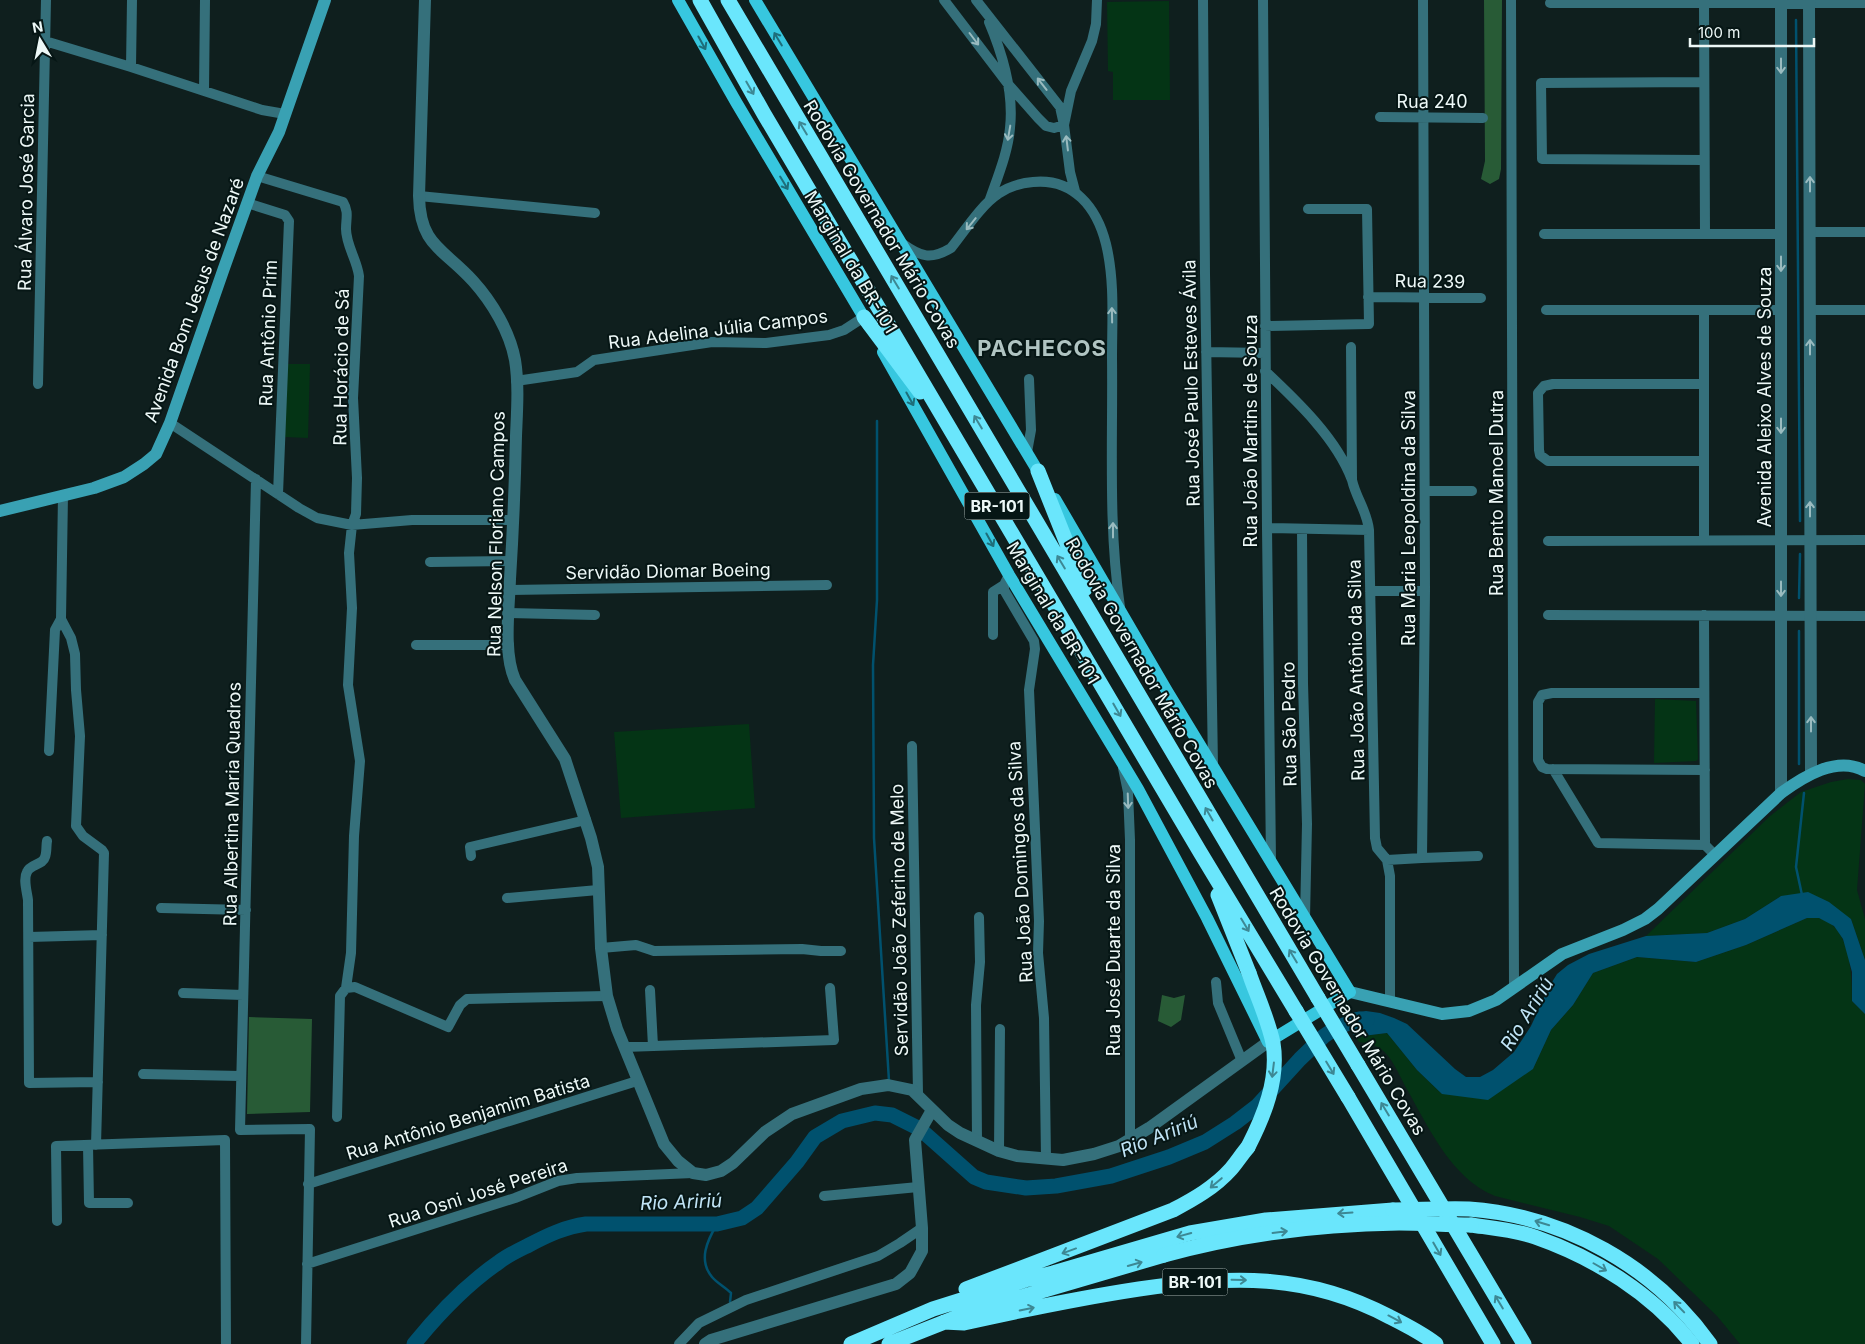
<svg xmlns="http://www.w3.org/2000/svg" width="1865" height="1344" font-family="Inter,sans-serif">
<style>
.green{fill:#043415}
.forest{fill:#285b36}
.water{fill:#00516e}
.lines{fill:none;stroke-linecap:round;stroke-linejoin:round}
.stream{stroke:#00516e;stroke-width:2.5}
.river{stroke:#00516e;stroke-width:15}
.minor{stroke:#35707b;stroke-width:10}
.tertiary{stroke:#35707b;stroke-width:12}
.secondary{stroke:#39a1b3;stroke-width:12}
.primary{stroke:#37c7df;stroke-width:12}
.motorway{stroke:#6ae6fc;stroke-width:15}
.motorway-bridge{stroke:#6ae6fc;stroke-width:15}
.oneway{stroke:#1e6e7a}
.oneway2{stroke:#9abbbf}
.oneway3{stroke:#3d8894}
.labels{text-anchor:middle;dominant-baseline:central;stroke-width:4;stroke-linejoin:round;paint-order:stroke}
.shield{fill:#061615;stroke:#a8b4b3;stroke-width:1}
.shield-label{font-size:16px;font-weight:bold;fill:#edf8f7}
.street-label{font-size:18px;fill:#edf8f7;stroke:#061615}
.water-label{font-size:19px;font-style:italic;fill:#c0e4f6;stroke:#061615}
.district-label{font-size:22px;font-weight:bold;letter-spacing:1px;fill:#b0c4c2;stroke:#061615}
</style>
<rect width="100%" height="100%" fill="#0f1f1e"/>
<path class="green" d="M 1169,1 L 1170,100 L 1113,100 L 1113,72 L 1108,71 L 1107,2 Z
M 287,364 L 310,364 L 308,438 L 285,437 Z
M 1655,699 L 1696,701 L 1698,759 L 1696,761 L 1654,763 Z
M 749,724 L 755,808 L 621,818 L 614,732 Z
M 1848,779 L 1861,780 L 1865,784 L 1857,890 L 1865,919 L 1865,960 L 1851,919 L 1781,896 L 1745,919 L 1707,933 L 1646,936 L 1770,816 L 1801,792 L 1831,782 Z
M 1807,918 C 1811,918 1816,917 1819,918 C 1851,926 1852,975 1852,1001 L 1865,1014 L 1865,1344 L 1740,1344 L 1717,1316 L 1658,1259 L 1609,1226 L 1580,1217 L 1495,1196 C 1450,1178 1427,1124 1404,1084 C 1398,1072 1391,1056 1381,1049 C 1374,1044 1367,1043 1359,1042 L 1355,1037 L 1387,1033 L 1417,1070 L 1442,1094 L 1533,1069 L 1551,1030 L 1573,1005 L 1593,973 L 1637,957 L 1696,962 L 1746,945 Z"/>
<path class="forest" d="M 1484,0 L 1502,0 L 1501,169 L 1499,179 L 1490,184 L 1481,179 L 1485,161 Z
M 1162,995 L 1174,998 L 1185,995 L 1181,1020 L 1171,1027 L 1158,1021 Z
M 249,1017 L 312,1019 L 310,1112 L 247,1114 Z"/>
<path class="water" d="M 1808,892 L 1829,902 L 1851,919 L 1865,960 L 1865,1014 L 1852,1001 L 1852,972 L 1843,939 L 1834,926 L 1819,918 L 1807,918 L 1746,945 L 1696,962 L 1637,957 L 1593,973 L 1573,1005 L 1551,1030 L 1533,1069 L 1488,1100 L 1442,1094 L 1417,1070 L 1387,1033 L 1355,1037 L 1342,1014 L 1366,1011 L 1380,1013 L 1394,1018 L 1407,1024 L 1455,1069 L 1466,1077 L 1480,1077 L 1493,1070 L 1514,1052 L 1531,1026 L 1549,987 L 1557,974 L 1568,965 L 1589,954 L 1646,936 L 1707,933 L 1745,919 L 1781,896 Z"/>
<g class="lines">
<path class="stream" d="M 1796,20 L 1800,521
M 877,421 L 877,600 L 873,665 L 874,838 L 889,1081
M 1799,598 L 1800,554
M 1799,631 L 1799,764
M 1802,895 L 1796,867 L 1804,793
M 717,1224 C 707,1241 698,1260 712,1277 C 717,1283 725,1287 731,1293 L 730,1302"/>
<path class="river" d="M 414,1344 C 439,1313 467,1284 499,1262 C 508,1255 519,1250 529,1245 C 548,1235 565,1227 586,1224 L 717,1224 L 742,1218 L 757,1208 L 797,1162 L 815,1137 L 842,1121 L 875,1113 L 892,1115 L 920,1129 L 974,1177 L 986,1182 L 1026,1188 L 1056,1186 L 1111,1176 L 1169,1157 L 1205,1142 L 1235,1123 L 1257,1106 L 1300,1059 L 1324,1036 L 1336,1028 L 1359,1019 L 1367,1020"/>
<path class="minor" d="M 944,0 L 1008,84 L 1038,118 L 1046,126 L 1054,128 L 1064,125 L 1060,107 L 976,0
M 1203,0 L 1205,274 L 1213,766
M 1263,0 L 1267,528 L 1271,861
M 1511,0 L 1514,987
M 1550,3 L 1781,3
M 1704,3 L 1705,234
M 1809,3 L 1865,3
M 989,22 C 1003,55 1014,92 1010,128 C 1008,152 998,176 990,199
M 45,41 L 131,67 L 262,110 L 285,114
M 131,67 L 132,0
M 1704,82 L 1541,83 L 1542,159 L 1704,160
M 204,91 L 205,0
M 1380,117 L 1483,118
M 257,176 L 343,202 C 349,212 346,218 346,229 C 346,245 357,260 359,276 L 353,398 L 357,478 L 356,514 L 352,525 L 349,553 L 352,608 L 348,685 L 360,761 L 354,836 L 351,953 L 346,988
M 1075,191 L 1070,172 L 1064,125 L 1071,91 L 1092,41 L 1096,24 L 1097,0
M 419,196 L 595,213
M 247,203 L 285,215 L 289,221 L 278,494
M 1810,232 L 1865,232
M 1544,234 L 1781,234
M 903,244 C 921,257 931,260 951,248 C 964,232 981,205 998,194 C 1008,187 1021,183 1033,182 C 1074,178 1097,208 1106,244 C 1115,281 1112,321 1112,358 C 1113,441 1108,525 1120,607
M 1368,297 L 1481,298
M 1546,310 L 1781,310
M 1810,310 L 1865,310
M 1265,326 L 1369,324 L 1367,209 L 1308,209
M 1206,352 L 1265,353
M 1265,371 C 1297,401 1337,439 1352,480 L 1351,347
M 516,381 L 577,372 L 594,360 L 712,342 L 766,343 L 829,335 L 844,330 L 864,317
M 38,384 L 46,0
M 170,423 L 299,508 L 317,518 L 352,525 L 412,520 L 513,520
M 1027,452 L 1031,430 L 1029,379
M 1704,461 L 1548,461 L 1540,455 L 1539,450 L 1538,393 L 1544,386 L 1553,384 L 1704,384
M 256,479 L 240,1130 L 310,1129 L 306,1344
M 1352,480 C 1356,498 1367,511 1369,530 L 1375,838 L 1377,848 L 1387,860
M 1425,491 L 1472,491
M 63,495 L 61,619 L 71,638 L 75,654 L 76,690 L 80,736 L 76,826 L 83,836 L 102,850 L 104,853 L 96,1145
M 1267,528 L 1369,530
M 1302,529 L 1303,683 L 1307,824 L 1305,918
M 1704,540 L 1704,310
M 1548,541 L 1865,540
M 430,562 L 511,561
M 1009,575 L 1004,585 L 1004,590 L 1034,641 L 1035,649 L 1029,690 L 1039,921 L 1038,953 L 1044,1018 L 1046,1159
M 510,590 L 827,585
M 1370,591 L 1425,591
M 509,613 L 595,615
M 1548,615 L 1865,616
M 1704,615 L 1705,845 L 1715,855
M 993,635 L 993,592 L 1004,585
M 416,645 L 509,645
M 1704,693 L 1552,693 L 1542,695 L 1538,702 L 1538,760 L 1542,767 L 1547,769 L 1705,770
M 912,746 L 918,1094
M 49,751 L 55,630 L 61,619
M 1123,768 L 1128,792 L 1130,840 L 1130,1140
M 1553,769 L 1598,843 L 1705,845
M 47,841 C 46,846 47,852 45,857 C 43,865 30,864 27,872 C 23,879 27,892 28,900 L 29,1083 L 98,1082
M 471,856 L 470,847 L 586,820
M 1422,858 L 1478,856
M 507,898 L 598,890
M 161,908 L 246,910
M 29,937 L 102,935
M 601,948 L 636,945 L 654,951 L 802,949 L 821,951 L 841,951
M 1216,982 L 1218,1003 L 1242,1061
M 650,990 L 653,1046
M 183,993 L 243,995
M 1390,1002 L 1390,876 L 1387,860 L 1422,858 L 1425,591 L 1423,0
M 624,1047 L 834,1040 L 830,988
M 143,1074 L 241,1076
M 337,1117 L 340,996 L 346,988 L 355,987 L 448,1027 L 460,1005 L 467,999 L 607,996
M 977,1141 L 976,1005 L 980,962 L 979,917
M 88,1145 L 89,1203 L 128,1203
M 999,1151 L 1000,1029
M 308,1184 L 637,1081
M 824,1196 L 918,1187
M 57,1221 L 56,1146 L 225,1140 L 226,1344
M 307,1264 L 515,1198 L 558,1181 L 577,1178 L 693,1173
M 679,1344 L 699,1323 L 746,1300 L 878,1256 L 900,1243 L 922,1228"/>
<path class="tertiary" d="M 425,0 L 419,196 C 420,246 443,248 473,281 C 492,302 510,332 515,360 C 519,385 517,411 516,436 C 515,483 513,531 510,579 C 509,609 503,653 515,680 L 565,759 L 591,838 L 598,867 L 601,948 L 607,996 L 617,1029 L 664,1144 L 678,1161 L 693,1173 L 706,1175 L 721,1171 L 733,1163 L 765,1132 L 792,1114 L 861,1089 L 888,1085 L 912,1090 L 948,1125 L 960,1133 L 999,1151 L 1017,1156 L 1063,1160 L 1094,1154 L 1119,1146 L 1149,1128 L 1268,1042
M 1809,0 L 1811,773
M 1781,3 L 1809,3
M 1781,793 L 1781,0
M 705,1344 L 711,1340 L 896,1284 L 910,1273 L 922,1251 L 922,1228 L 915,1140 L 932,1110"/>
<path class="secondary" d="M 0,511 L 94,488 L 124,477 L 144,464 L 156,454 L 170,423 L 224,268 L 257,176 L 279,132 L 325,0
M 1350,992 L 1442,1014 L 1469,1011 L 1496,1000 L 1562,954 L 1623,930 L 1645,919 L 1658,909 L 1781,793 C 1803,777 1837,755 1865,771"/>
<path class="primary" d="M 678,0 L 736,102 L 869,326
M 755,0 L 1042,478
M 883,352 L 1009,575 L 1138,789 L 1207,918 L 1268,1042 L 1350,992 L 1167,691 L 1055,499"/>
<path class="motorway" d="M 700,0 L 764,114 L 1200,852 L 1296,1011
M 728,0 L 1318,998
M 864,317 L 920,392
M 1038,471 L 1085,589
M 1218,895 L 1249,973
M 1358,1065 L 1524,1344
M 1348,1097 L 1493,1344
M 1471,1225 C 1492,1228 1515,1230 1535,1237 C 1595,1258 1653,1294 1692,1344
M 966,1289 L 1173,1210 C 1194,1199 1215,1187 1231,1169 C 1237,1162 1242,1154 1248,1147
M 944,1322 L 964,1323 C 1022,1310 1080,1298 1139,1289 C 1231,1276 1305,1272 1390,1317 C 1406,1325 1422,1333 1436,1344
M 851,1344 L 933,1309 L 1025,1280 L 1053,1273 L 1190,1233 L 1266,1220 L 1393,1210
M 889,1344 L 970,1312 L 1164,1255"/>
<path class="motorway-bridge" d="M 1318,998 L 1358,1065
M 1296,1011 L 1348,1097
M 1248,1147 C 1264,1116 1279,1079 1273,1043 C 1268,1019 1257,996 1249,973
M 1393,1210 C 1418,1210 1444,1208 1469,1209 C 1565,1216 1654,1266 1710,1344
M 1164,1255 C 1240,1234 1320,1224 1399,1223 C 1423,1223 1447,1225 1471,1225"/>
</g>
<defs><path id="oneway-shaft" d="M-6 0H5M1.5-3L5.5 0L1.5 3" fill="none" stroke-width="1.6" stroke-linecap="round" stroke-linejoin="round" transform="scale(1.25)"/></defs>
<g class="oneway">
<use href="#oneway-shaft" transform="translate(778 39) rotate(-121)"/>
<use href="#oneway-shaft" transform="translate(702 43) rotate(61)"/>
<use href="#oneway-shaft" transform="translate(784 183) rotate(59)"/>
<use href="#oneway-shaft" transform="translate(910 399) rotate(61)"/>
<use href="#oneway-shaft" transform="translate(990 540) rotate(61)"/>
</g>
<g class="oneway2">
<use href="#oneway-shaft" transform="translate(974 39) rotate(53)"/>
<use href="#oneway-shaft" transform="translate(1781 66) rotate(90)"/>
<use href="#oneway-shaft" transform="translate(1042 84) rotate(-128)"/>
<use href="#oneway-shaft" transform="translate(1009 133) rotate(100)"/>
<use href="#oneway-shaft" transform="translate(1067 143) rotate(-97)"/>
<use href="#oneway-shaft" transform="translate(1810 184) rotate(-90)"/>
<use href="#oneway-shaft" transform="translate(971 224) rotate(129)"/>
<use href="#oneway-shaft" transform="translate(1781 264) rotate(90)"/>
<use href="#oneway-shaft" transform="translate(1112 315) rotate(-91)"/>
<use href="#oneway-shaft" transform="translate(1810 347) rotate(-90)"/>
<use href="#oneway-shaft" transform="translate(1781 426) rotate(90)"/>
<use href="#oneway-shaft" transform="translate(1810 509) rotate(-90)"/>
<use href="#oneway-shaft" transform="translate(1113 530) rotate(-90)"/>
<use href="#oneway-shaft" transform="translate(1781 589) rotate(90)"/>
<use href="#oneway-shaft" transform="translate(1811 724) rotate(-90)"/>
<use href="#oneway-shaft" transform="translate(1128 801) rotate(88)"/>
</g>
<g class="oneway3">
<use href="#oneway-shaft" transform="translate(750 88) rotate(60)"/>
<use href="#oneway-shaft" transform="translate(803 128) rotate(-121)"/>
<use href="#oneway-shaft" transform="translate(895 282) rotate(-121)"/>
<use href="#oneway-shaft" transform="translate(978 422) rotate(-121)"/>
<use href="#oneway-shaft" transform="translate(1061 562) rotate(-121)"/>
<use href="#oneway-shaft" transform="translate(1117 710) rotate(60)"/>
<use href="#oneway-shaft" transform="translate(1209 814) rotate(-120)"/>
<use href="#oneway-shaft" transform="translate(1245 925) rotate(59)"/>
<use href="#oneway-shaft" transform="translate(1293 956) rotate(-121)"/>
<use href="#oneway-shaft" transform="translate(1330 1068) rotate(59)"/>
<use href="#oneway-shaft" transform="translate(1273 1070) rotate(97)"/>
<use href="#oneway-shaft" transform="translate(1385 1109) rotate(-121)"/>
<use href="#oneway-shaft" transform="translate(1216 1183) rotate(140)"/>
<use href="#oneway-shaft" transform="translate(1345 1213) rotate(176)"/>
<use href="#oneway-shaft" transform="translate(1542 1223) rotate(-163)"/>
<use href="#oneway-shaft" transform="translate(1280 1232) rotate(-7)"/>
<use href="#oneway-shaft" transform="translate(1184 1235) rotate(165)"/>
<use href="#oneway-shaft" transform="translate(1437 1249) rotate(60)"/>
<use href="#oneway-shaft" transform="translate(1069 1251) rotate(160)"/>
<use href="#oneway-shaft" transform="translate(1135 1264) rotate(-16)"/>
<use href="#oneway-shaft" transform="translate(1600 1267) rotate(30)"/>
<use href="#oneway-shaft" transform="translate(1239 1280) rotate(1)"/>
<use href="#oneway-shaft" transform="translate(1499 1302) rotate(-121)"/>
<use href="#oneway-shaft" transform="translate(1679 1307) rotate(-134)"/>
<use href="#oneway-shaft" transform="translate(1027 1309) rotate(-12)"/>
<use href="#oneway-shaft" transform="translate(1395 1319) rotate(28)"/>
</g>
<g class="labels">
<g class="shield">
<rect x="964.5" y="492.5" width="65" height="27" rx="4"/>
<rect x="1162.5" y="1268.5" width="65" height="27" rx="4"/>
</g>
<g class="shield-label">
<text x="997" y="506">BR-101</text>
<text x="1195" y="1282">BR-101</text>
</g>
<g class="street-label">
<text x="1432" y="101">Rua 240</text>
<text transform="translate(26 192) rotate(-89)">Rua Álvaro José Garcia</text>
<text transform="translate(882 224) rotate(59)">Rodovia Governador Mário Covas</text>
<text transform="translate(851 262) rotate(59)">Marginal da BR-101</text>
<text transform="translate(1430 281) rotate(1)">Rua 239</text>
<text transform="translate(194 300) rotate(-70)">Avenida Bom Jesus de Nazaré</text>
<text transform="translate(718 329) rotate(-7)">Rua Adelina Júlia Campos</text>
<text transform="translate(268 333) rotate(-88)">Rua Antônio Prim</text>
<text transform="translate(341 367) rotate(-89)">Rua Horácio de Sá</text>
<text transform="translate(1191 383) rotate(-91)">Rua José Paulo Esteves Ávila</text>
<text transform="translate(1764 397) rotate(-90)">Avenida Aleixo Alves de Souza</text>
<text transform="translate(1250 431) rotate(-90)">Rua João Martins de Souza</text>
<text transform="translate(1496 493) rotate(-90)">Rua Bento Manoel Dutra</text>
<text transform="translate(1408 518) rotate(-90)">Rua Maria Leopoldina da Silva</text>
<text transform="translate(496 534) rotate(-89)">Rua Nelson Floriano Campos</text>
<text transform="translate(668 571) rotate(-1)">Servidão Diomar Boeing</text>
<text transform="translate(1053 613) rotate(59)">Marginal da BR-101</text>
<text transform="translate(1142 663) rotate(60)">Rodovia Governador Mário Covas</text>
<text transform="translate(1356 670) rotate(-91)">Rua João Antônio da Silva</text>
<text transform="translate(1289 724) rotate(-91)">Rua São Pedro</text>
<text transform="translate(232 804) rotate(-89)">Rua Albertina Maria Quadros</text>
<text transform="translate(1020 862) rotate(-93)">Rua João Domingos da Silva</text>
<text transform="translate(899 920) rotate(-91)">Servidão João Zeferino de Melo</text>
<text transform="translate(1113 950) rotate(-90)">Rua José Duarte da Silva</text>
<text transform="translate(1348 1011) rotate(59)">Rodovia Governador Mário Covas</text>
<text transform="translate(468 1117) rotate(-17)">Rua Antônio Benjamim Batista</text>
<text transform="translate(478 1193) rotate(-18)">Rua Osni José Pereira</text>
</g>
<g class="water-label">
<text transform="translate(1527 1014) rotate(-58)">Rio Aririú</text>
<text transform="translate(1159 1136) rotate(-22)">Rio Aririú</text>
<text transform="translate(681 1202) rotate(-2)">Rio Aririú</text>
</g>
<g class="district-label">
<text x="1042" y="348">PACHECOS</text>
</g>
</g>
<g transform="translate(40 40) rotate(350)" stroke="#061615" stroke-width="4" paint-order="stroke">
<path d="M0-4L9 19L0 12L-9 19Z" fill="#edf8f7"/>
<text y="-8" font-size="14" font-weight="bold" text-anchor="middle" fill="#edf8f7">N</text>
</g>
<path d="M1690 38v8h124v-8" fill="none" stroke="#edf8f7" stroke-width="2.5"/>
<text x="1698" y="38" font-size="15" fill="#edf8f7" stroke="#061615" stroke-width="4" paint-order="stroke">100 m</text>
</svg>
